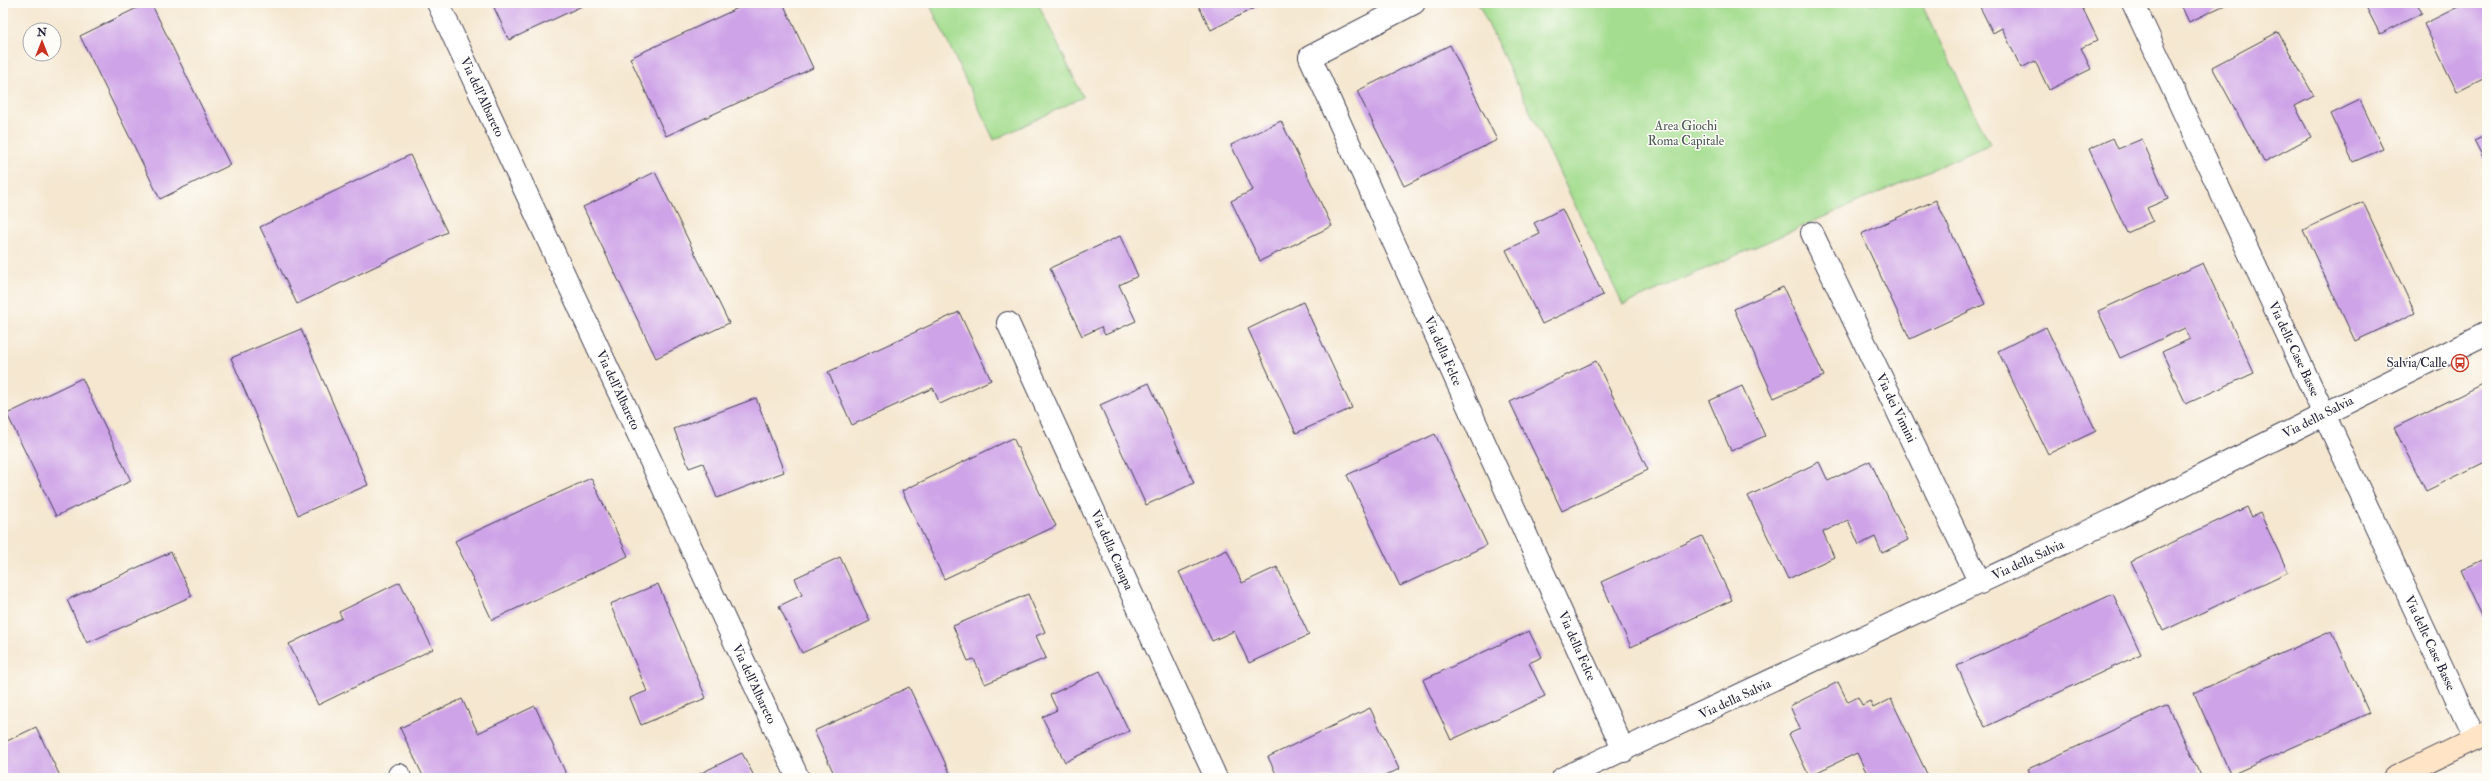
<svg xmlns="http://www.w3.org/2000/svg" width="2490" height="781" font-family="'IM FELL Double Pica',serif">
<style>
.green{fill:#a4dd8f;stroke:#638065}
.building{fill:#cea3e7}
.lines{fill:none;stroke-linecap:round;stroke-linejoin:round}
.street-casing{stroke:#424051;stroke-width:24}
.secondary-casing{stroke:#424051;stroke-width:24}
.street{stroke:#fff;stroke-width:22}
.secondary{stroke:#ffe4c6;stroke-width:22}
.labels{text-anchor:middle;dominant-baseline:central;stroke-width:3;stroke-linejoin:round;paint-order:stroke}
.street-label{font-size:13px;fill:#22223b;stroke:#fdfcf7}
.park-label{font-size:13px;fill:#495a54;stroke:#fdfcf7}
.poi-label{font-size:13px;fill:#22223b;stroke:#fdfcf7;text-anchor:end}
</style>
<rect width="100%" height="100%" fill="#fdfcf7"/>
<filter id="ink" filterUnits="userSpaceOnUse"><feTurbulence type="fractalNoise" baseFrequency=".025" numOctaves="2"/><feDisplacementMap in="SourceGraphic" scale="8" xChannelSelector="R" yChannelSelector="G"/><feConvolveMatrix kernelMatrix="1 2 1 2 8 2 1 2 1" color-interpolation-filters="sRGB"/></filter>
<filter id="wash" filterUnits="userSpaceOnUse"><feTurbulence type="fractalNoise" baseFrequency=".012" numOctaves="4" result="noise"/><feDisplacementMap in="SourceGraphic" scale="16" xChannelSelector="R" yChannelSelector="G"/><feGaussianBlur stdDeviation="0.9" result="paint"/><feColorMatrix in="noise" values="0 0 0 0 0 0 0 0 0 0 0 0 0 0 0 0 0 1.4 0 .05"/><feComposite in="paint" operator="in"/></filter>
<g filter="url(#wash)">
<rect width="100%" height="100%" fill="#f5e7d0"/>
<path class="green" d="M 929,3 L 1038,3 L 1083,97 L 994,140 Z
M 1478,3 L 1921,3 L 1990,144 L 1623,305 Z"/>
<g id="blocks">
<path class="building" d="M 147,3 L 151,3 L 230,165 L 160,199 L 80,36 Z
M 492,3 L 581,3 L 582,6 L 509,40 Z
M 749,3 L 783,3 L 813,68 L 666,136 L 630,58 Z
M 1197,3 L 1264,3 L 1211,30 Z
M 1982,3 L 2080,3 L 2098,40 L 2081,48 L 2091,69 L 2049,90 L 2035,61 L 2021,68 L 2002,28 L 1993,33 L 1979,5 Z
M 2180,3 L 2229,3 L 2189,22 Z
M 2364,3 L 2417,3 L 2422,13 L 2380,34 Z
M 2466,3 L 2487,3 L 2487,77 L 2457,92 L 2424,24 Z
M 2278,32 L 2314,96 L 2295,106 L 2311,137 L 2264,162 L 2212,67 Z
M 1450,45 L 1497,140 L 1404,186 L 1357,91 Z
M 2360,100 L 2383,149 L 2353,162 L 2331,114 Z
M 1281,121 L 1332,226 L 1260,261 L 1231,201 L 1253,190 L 1231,145 Z
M 2487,134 L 2487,165 L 2474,140 Z
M 2113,138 L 2118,149 L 2142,139 L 2168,199 L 2147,208 L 2153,221 L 2127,233 L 2089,149 Z
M 410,155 L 447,232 L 297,304 L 260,227 Z
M 655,172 L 729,323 L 656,358 L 583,207 Z
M 1936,200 L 1985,304 L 1910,339 L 1861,234 Z
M 2363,202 L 2415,313 L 2355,341 L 2303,230 Z
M 1562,209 L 1603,295 L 1542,324 L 1506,250 L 1540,234 L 1534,223 Z
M 1120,236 L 1138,276 L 1119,285 L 1136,321 L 1105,335 L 1101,327 L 1082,336 L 1050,268 Z
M 2203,263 L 2254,373 L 2186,404 L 2162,352 L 2190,339 L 2185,328 L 2120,358 L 2098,311 Z
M 1783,287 L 1824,376 L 1774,398 L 1734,309 Z
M 1303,302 L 1352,408 L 1296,433 L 1248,329 Z
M 959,312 L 991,380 L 940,404 L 933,388 L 852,425 L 828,372 Z
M 2046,327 L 2096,431 L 2048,454 L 1998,351 Z
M 301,329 L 368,485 L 298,515 L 231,358 Z
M 1596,361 L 1648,470 L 1562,511 L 1510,402 Z
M 82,378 L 131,481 L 56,516 L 7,414 Z
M 2487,382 L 2487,461 L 2426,491 L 2394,428 Z
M 1149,383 L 1194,483 L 1146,505 L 1100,405 Z
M 1742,386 L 1765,436 L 1731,451 L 1709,401 Z
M 756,398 L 784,472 L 717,498 L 703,463 L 689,468 L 674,429 Z
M 1435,434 L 1487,545 L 1400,586 L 1347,475 Z
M 1013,438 L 1056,526 L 944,579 L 902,491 Z
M 1870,461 L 1908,540 L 1882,553 L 1875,537 L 1859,545 L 1848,520 L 1823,532 L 1834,557 L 1788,579 L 1748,496 L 1819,462 L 1828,481 Z
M 591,478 L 628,556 L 492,620 L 455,541 Z
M 2247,507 L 2252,517 L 2260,513 L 2288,572 L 2163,631 L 2131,562 Z
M 1702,536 L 1732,600 L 1631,647 L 1601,582 Z
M 1227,550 L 1242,583 L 1277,567 L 1309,635 L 1249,663 L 1234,631 L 1212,641 L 1179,572 Z
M 171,552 L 192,596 L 87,643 L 67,600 Z
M 840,557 L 870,621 L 802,653 L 779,606 L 802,595 L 795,578 Z
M 2487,558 L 2487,627 L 2461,570 Z
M 400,582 L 433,649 L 318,705 L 289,644 L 342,618 L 339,612 Z
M 658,584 L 706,698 L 641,725 L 630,698 L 647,691 L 610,604 Z
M 1028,594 L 1045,632 L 1036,636 L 1046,658 L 985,684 L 974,659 L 968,661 L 953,626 Z
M 2113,594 L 2141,654 L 1985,727 L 1957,666 Z
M 1529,631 L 1542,657 L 1529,663 L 1545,696 L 1451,740 L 1423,680 Z
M 2332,631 L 2369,713 L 2231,775 L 2194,693 Z
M 1100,671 L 1129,731 L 1065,762 L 1042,717 L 1057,710 L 1050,695 Z
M 1838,682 L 1848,702 L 1858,697 L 1862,705 L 1870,701 L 1873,708 L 1891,699 L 1929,778 L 1869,778 L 1857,753 L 1809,776 L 1789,734 L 1800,729 L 1790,706 Z
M 909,687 L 951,775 L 946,778 L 836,778 L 814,731 Z
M 462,699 L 478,733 L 535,706 L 568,778 L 446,778 L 445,775 L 438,778 L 424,778 L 400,728 Z
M 2168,705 L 2202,778 L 2032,778 L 2028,769 Z
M 1370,708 L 1399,769 L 1381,778 L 1278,778 L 1268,757 Z
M 36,727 L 61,778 L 3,778 L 3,743 Z
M 742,753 L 755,778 L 691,778 Z"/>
</g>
</g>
<g filter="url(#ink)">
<use href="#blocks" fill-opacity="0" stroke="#424051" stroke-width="1"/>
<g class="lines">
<g class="street-casing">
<path id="street" d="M 438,3 L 798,778
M 1414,3 L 1310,57 L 1624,751
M 2133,3 L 2475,739
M 1812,233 L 1980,583
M 1008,323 L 1216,778
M 399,775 L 400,778
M 1563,778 L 2119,517 L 2487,333"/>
</g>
<g class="secondary-casing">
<path id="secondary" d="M 2394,778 L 2487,733"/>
</g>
<use href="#street" class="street"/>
<use href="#secondary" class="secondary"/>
</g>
</g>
<defs>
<g id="bus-ring" transform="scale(0.9)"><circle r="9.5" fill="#fdfcf7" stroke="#c8321e" stroke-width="1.5"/><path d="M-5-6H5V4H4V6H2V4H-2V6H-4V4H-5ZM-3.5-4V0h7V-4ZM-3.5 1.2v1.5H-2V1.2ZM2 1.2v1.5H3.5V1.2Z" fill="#c8321e"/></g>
</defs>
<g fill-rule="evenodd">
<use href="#bus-ring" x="2460" y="363"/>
</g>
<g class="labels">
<g class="street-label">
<text transform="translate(482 97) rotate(65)">Via dell'Albareto</text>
<text transform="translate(2294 349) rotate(65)">Via delle Case Basse</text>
<text transform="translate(1443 351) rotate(66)">Via della Felce</text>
<text transform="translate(618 390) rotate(65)">Via dell'Albareto</text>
<text transform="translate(1896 408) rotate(64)">Via dei Vimini</text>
<text transform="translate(2318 417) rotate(-27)">Via della Salvia</text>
<text transform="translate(1112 550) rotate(66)">Via della Canapa</text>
<text transform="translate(2028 560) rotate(-25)">Via della Salvia</text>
<text transform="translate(2430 643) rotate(65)">Via delle Case Basse</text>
<text transform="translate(1577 646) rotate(66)">Via della Felce</text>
<text transform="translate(754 684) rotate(65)">Via dell'Albareto</text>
<text transform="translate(1735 699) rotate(-25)">Via della Salvia</text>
</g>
<g class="park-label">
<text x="1686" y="126">Area Giochi<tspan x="1686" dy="15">Roma Capitale</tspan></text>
</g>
<g class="poi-label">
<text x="2447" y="363">Salvia/Calle</text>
</g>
</g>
<rect width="2490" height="781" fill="none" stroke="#fdfcf7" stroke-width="16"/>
<g transform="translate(42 42)"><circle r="19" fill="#fdfcf7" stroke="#a5a5ac"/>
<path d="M0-3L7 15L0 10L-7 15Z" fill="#c8321e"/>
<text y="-6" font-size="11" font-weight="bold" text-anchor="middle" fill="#22223b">N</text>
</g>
</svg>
